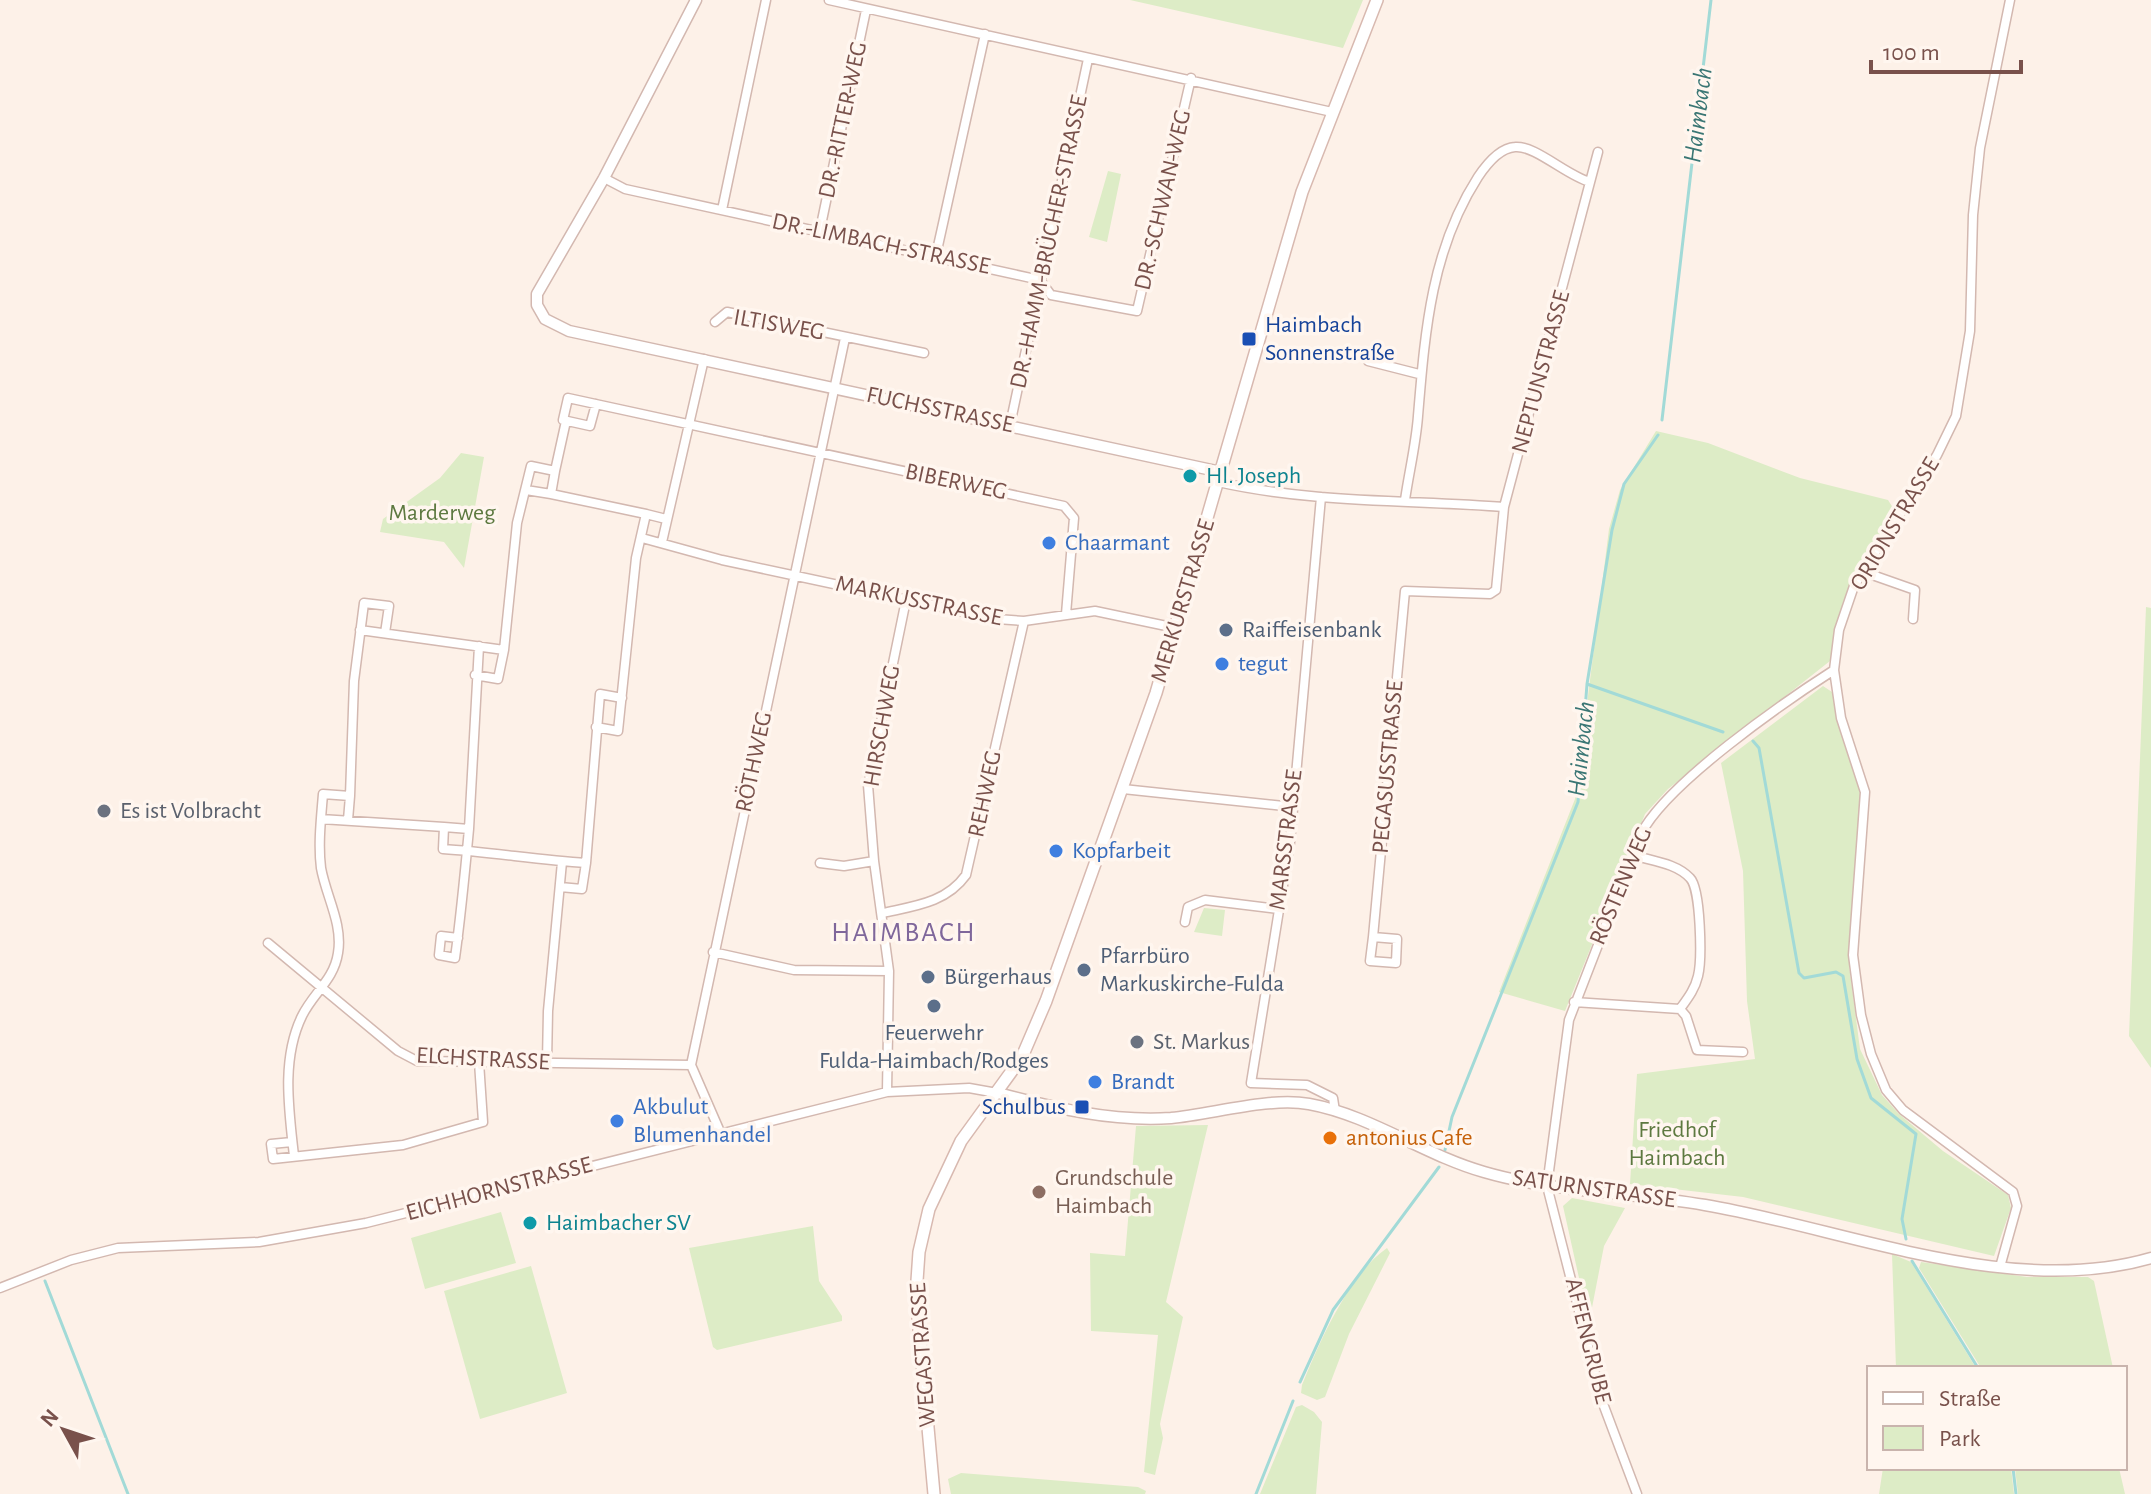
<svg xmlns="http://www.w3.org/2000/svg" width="2151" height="1494" font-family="'Alegreya Sans',sans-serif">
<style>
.green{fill:#ddecc6}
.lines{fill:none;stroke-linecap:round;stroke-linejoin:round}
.stream{stroke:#a2dad7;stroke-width:3}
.minor-casing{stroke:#d3b8b0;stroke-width:11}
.tertiary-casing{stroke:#d3b8b0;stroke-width:13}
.secondary-casing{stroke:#d8b9b0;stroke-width:14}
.minor{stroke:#fff;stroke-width:8}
.tertiary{stroke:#fff;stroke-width:10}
.secondary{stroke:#fff;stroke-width:11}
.transit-dot{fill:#1a4fb4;stroke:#fff6ef;stroke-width:3}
.culture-dot{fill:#0f9aa8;stroke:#fff6ef;stroke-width:3}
.shop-dot{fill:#3f7fe0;stroke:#fff6ef;stroke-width:3}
.service-dot{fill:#5c6f8a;stroke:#fff6ef;stroke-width:3}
.worship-dot{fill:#6b7280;stroke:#fff6ef;stroke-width:3}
.food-dot{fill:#e8710a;stroke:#fff6ef;stroke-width:3}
.education-dot{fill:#8d6e63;stroke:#fff6ef;stroke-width:3}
.labels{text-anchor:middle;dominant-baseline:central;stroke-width:7;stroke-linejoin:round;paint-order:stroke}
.street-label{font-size:24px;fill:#79514b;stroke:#fff6ef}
.transit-label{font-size:24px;fill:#164399;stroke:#fff6ef;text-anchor:start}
.culture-label{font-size:24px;fill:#0d838f;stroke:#fff6ef;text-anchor:start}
.park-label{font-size:24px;fill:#5d7940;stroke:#fff6ef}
.shop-label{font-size:24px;fill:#366cbe;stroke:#fff6ef;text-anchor:start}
.service-label{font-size:24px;fill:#4e5e75;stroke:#fff6ef;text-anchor:start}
.worship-label{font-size:24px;fill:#5b616d;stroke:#fff6ef;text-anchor:start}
.food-label{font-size:24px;fill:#c56008;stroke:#fff6ef;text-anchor:start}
.education-label{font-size:24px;fill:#785e54;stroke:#fff6ef;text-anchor:start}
.water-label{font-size:26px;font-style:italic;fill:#3a7674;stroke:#fff6ef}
.quarter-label{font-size:28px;letter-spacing:2px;fill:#7f679b;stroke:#fff6ef}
</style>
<rect width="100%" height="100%" fill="#fdf1e8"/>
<path class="green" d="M 1130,0 L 1363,0 L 1343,48 Z
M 1108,171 L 1121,174 L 1107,242 L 1089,237 Z
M 1656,431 L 1708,443 L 1800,478 L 1888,500 L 1895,511 L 1843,602 L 1830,661 L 1668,789 L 1645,814 L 1565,1011 L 1499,992 L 1575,799 L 1609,529 L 1620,490 Z
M 461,453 L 484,457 L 464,568 L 444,542 L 380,532 L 383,519 L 440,478 Z
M 2146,607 L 2151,608 L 2151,1068 L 2129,1036 Z
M 1823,686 L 1832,692 L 1861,791 L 1849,965 L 1860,1049 L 1882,1095 L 1899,1114 L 1943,1151 L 2008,1195 L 2011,1208 L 1994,1256 L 1743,1197 L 1630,1184 L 1637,1074 L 1755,1059 L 1747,1001 L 1743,871 L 1721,763 Z
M 1204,908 L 1225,910 L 1222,936 L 1194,932 Z
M 1208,1125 L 1166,1302 L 1183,1317 L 1160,1424 L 1163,1438 L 1155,1475 L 1144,1472 L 1158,1335 L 1091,1331 L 1090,1253 L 1125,1256 L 1136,1126 Z
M 1572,1198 L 1625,1208 L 1604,1246 L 1589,1323 L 1563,1206 Z
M 501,1212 L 516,1263 L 425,1289 L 411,1238 Z
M 813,1226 L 819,1281 L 842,1316 L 842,1321 L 717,1350 L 713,1347 L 689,1248 Z
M 1387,1248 L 1390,1253 L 1349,1334 L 1325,1397 L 1317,1400 L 1301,1393 L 1302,1385 C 1319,1343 1349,1274 1387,1248 Z
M 1892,1254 L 1911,1262 L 1976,1368 L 1896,1368 Z
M 1921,1262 L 2027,1277 L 2088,1277 L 2094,1281 L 2113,1368 L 1981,1368 L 1919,1268 Z
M 531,1266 L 567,1393 L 480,1419 L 444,1291 Z
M 1302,1405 L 1314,1412 L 1322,1422 L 1316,1494 L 1260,1494 L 1296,1407 Z
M 1883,1468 L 2011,1468 L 2014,1494 L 1879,1494 Z
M 2015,1468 L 2119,1468 L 2125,1494 L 2018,1494 Z
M 961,1473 L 1138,1487 L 1146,1491 L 1145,1494 L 951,1494 L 948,1479 Z"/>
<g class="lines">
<path class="stream" d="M 1662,420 L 1711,0
M 1587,684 L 1723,732
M 1753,741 L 1759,748 L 1799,973 L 1804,978 L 1836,972 L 1843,976 L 1857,1059 L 1871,1098 L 1916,1134 L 1902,1219 L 1906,1239
M 1445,1150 L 1452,1117 L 1578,802 L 1587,684 L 1612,530 L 1624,484 L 1658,435
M 1912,1261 L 1978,1368
M 45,1281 L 128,1494
M 1300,1382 L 1333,1310 L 1439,1167
M 2013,1468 L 2016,1494
M 1256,1494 L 1293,1401"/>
<g class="minor-casing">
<path id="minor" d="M 829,0 L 1332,112
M 604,178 L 625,189 L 1040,280
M 722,210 L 766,0
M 820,230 L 866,10
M 936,255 L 985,34
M 1040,280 L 1051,295 L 1137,311 L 1191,78
M 715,322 L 727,312 L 924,353
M 1365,355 L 1368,361 L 1419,374
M 596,404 L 590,426 L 563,420 L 568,398 L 1064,506 L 1074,518 L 1066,614
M 1010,425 L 1088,59
M 555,471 L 566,421
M 1218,482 C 1311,503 1410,500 1504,507
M 551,494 L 646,514
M 1321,497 L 1290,842 L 1251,1083 L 1307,1085 L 1333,1098 L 1335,1111
M 1405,500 C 1409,472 1416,444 1418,416 C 1425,332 1431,250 1478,177 C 1486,165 1499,148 1515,147 C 1535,145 1567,176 1590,182
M 642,538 L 722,560 L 997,619 L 1024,621 L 1095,611 L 1176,628
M 662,542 L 704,359
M 1861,571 L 1915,590 L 1913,619
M 360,630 L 504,650 L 498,679 L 475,675
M 504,650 L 517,523 L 531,466 L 555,471 L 551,494 L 526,490
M 596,727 L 618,731 L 636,558 L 646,514 L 666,519
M 1123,789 L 1293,807
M 350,796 L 354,681 L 364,603 L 389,606 L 385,633
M 321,819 L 444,827
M 469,829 L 479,646
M 1633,855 C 1652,861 1676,863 1690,878 C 1701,889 1702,960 1698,976 C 1695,989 1688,998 1680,1009
M 586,863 L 600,694 L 622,698
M 820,863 L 844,866 L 874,861
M 883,913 C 914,906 946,903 966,875 L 1024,621
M 1185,922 L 1188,907 L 1205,900 L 1278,909
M 1373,937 L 1405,591 L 1490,594 L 1496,590 L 1504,507 L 1598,152
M 1373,937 L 1397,939 L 1396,963 L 1370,961 Z
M 458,938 L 441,936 L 439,955 L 455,958 C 461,915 465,872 469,829 L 444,827 L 443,849 C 491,852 538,860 586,863 L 582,889 L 560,887
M 268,943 L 398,1051 L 417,1061 L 691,1065
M 713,952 L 794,970 L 889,971
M 1574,1002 L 1680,1009 L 1686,1016 L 1697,1050 L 1743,1052
M 547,1062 L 548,1011 L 562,862
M 887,1092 L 889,971 L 874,861 L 868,785 L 906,600
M 721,1134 L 691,1065 L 845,338
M 292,1142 L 271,1144 L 273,1159 L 403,1145 L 483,1122 L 479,1062
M 294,1156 C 289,1110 281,1059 302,1016 C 313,993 334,980 338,953 C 343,924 326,896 321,868 C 318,844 321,819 323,794 L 350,796 L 348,820
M 2000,1267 L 2017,1206 L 2013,1192 L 1903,1110 L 1886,1090 L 1871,1054 L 1861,1015 L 1853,955 L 1865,792 L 1841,718 L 1834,670 L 1839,630 L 1854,586 L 1937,455 L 1956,416 L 1970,331 L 1973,215 L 1980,148 L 2010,0
M 0,1288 L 71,1260 L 118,1248 L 259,1242 L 366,1223 L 887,1092 L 969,1088 L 997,1093
M 1637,1494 L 1602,1401 L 1547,1186 L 1569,1020 L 1641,834 C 1666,784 1784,702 1834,670"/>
</g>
<g class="tertiary-casing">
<path id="tertiary" d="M 696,0 L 604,178 L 537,294 L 537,305 L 545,319 L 569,331 L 1221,472
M 998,1093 C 1055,1108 1111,1122 1171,1118 C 1213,1114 1269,1097 1309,1104 C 1370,1115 1424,1155 1484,1172 C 1556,1193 1631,1192 1705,1205 C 1846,1229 2010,1299 2151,1258"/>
</g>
<g class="secondary-casing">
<path id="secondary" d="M 934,1494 L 916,1295 L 919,1252 L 929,1209 L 961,1141 L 1022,1057 L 1046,1001 L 1156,693 L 1302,192 L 1377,0"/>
</g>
<use href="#minor" class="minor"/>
<use href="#tertiary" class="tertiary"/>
<use href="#secondary" class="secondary"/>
</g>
<g class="transit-dot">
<rect x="1241" y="331" width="16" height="16" rx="4"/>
<rect x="1074" y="1099" width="16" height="16" rx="4"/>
</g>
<g class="culture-dot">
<circle cx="1190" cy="476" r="8"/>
<circle cx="530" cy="1223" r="8"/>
</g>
<g class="shop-dot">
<circle cx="1049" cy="543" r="8"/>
<circle cx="1222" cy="664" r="8"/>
<circle cx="1056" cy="851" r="8"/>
<circle cx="1095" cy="1082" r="8"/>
<circle cx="617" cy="1121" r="8"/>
</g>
<g class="service-dot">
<circle cx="1226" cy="630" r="8"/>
<circle cx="1084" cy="970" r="8"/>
<circle cx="928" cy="977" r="8"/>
<circle cx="934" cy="1006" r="8"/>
</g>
<g class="worship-dot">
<circle cx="104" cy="811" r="8"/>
<circle cx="1137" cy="1042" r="8"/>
</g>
<circle class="food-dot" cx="1330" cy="1138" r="8"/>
<circle class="education-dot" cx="1039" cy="1192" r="8"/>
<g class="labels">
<g class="street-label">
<text transform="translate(843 120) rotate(-78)">DR.-RITTER-WEG</text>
<text transform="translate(1163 200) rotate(-77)">DR.-SCHWAN-WEG</text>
<text transform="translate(1049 242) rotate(-78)">DR.-HAMM-BRÜCHER-STRASSE</text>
<text transform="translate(881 244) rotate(12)">DR.-LIMBACH-STRASSE</text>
<text transform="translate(779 325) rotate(10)">ILTISWEG</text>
<text transform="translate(1541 372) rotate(-75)">NEPTUNSTRASSE</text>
<text transform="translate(940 410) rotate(12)">FUCHSSTRASSE</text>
<text transform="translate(956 482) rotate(12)">BIBERWEG</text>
<text transform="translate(1895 524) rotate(-59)">ORIONSTRASSE</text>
<text transform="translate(919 601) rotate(12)">MARKUSSTRASSE</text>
<text transform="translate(1183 601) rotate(-73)">MERKURSTRASSE</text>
<text transform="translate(882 726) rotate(-80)">HIRSCHWEG</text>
<text transform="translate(754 762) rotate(-78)">RÖTHWEG</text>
<text transform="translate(1388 767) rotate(-85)">PEGASUSSTRASSE</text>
<text transform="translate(985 794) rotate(-78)">REHWEG</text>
<text transform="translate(1286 840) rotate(-83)">MARSSTRASSE</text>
<text transform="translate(1621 886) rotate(-67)">RÖSTENWEG</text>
<text transform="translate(483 1059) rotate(3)">ELCHSTRASSE</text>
<text transform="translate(499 1189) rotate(-15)">EICHHORNSTRASSE</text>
<text transform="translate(1594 1189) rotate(8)">SATURNSTRASSE</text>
<text transform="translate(1588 1341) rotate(76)">AFFENGRUBE</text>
<text transform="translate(923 1355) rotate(-94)">WEGASTRASSE</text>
</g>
<g class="transit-label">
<text x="1265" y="325">Haimbach<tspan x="1265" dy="28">Sonnenstraße</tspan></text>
<text x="1066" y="1107" text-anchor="end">Schulbus</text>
</g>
<g class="culture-label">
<text x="1206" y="476">Hl. Joseph</text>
<text x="546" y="1223">Haimbacher SV</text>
</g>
<g class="park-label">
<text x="442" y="513">Marderweg</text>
<text x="1677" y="1130">Friedhof<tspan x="1677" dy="28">Haimbach</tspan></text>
</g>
<g class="shop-label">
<text x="1065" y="543">Chaarmant</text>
<text x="1238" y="664">tegut</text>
<text x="1072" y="851">Kopfarbeit</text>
<text x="1111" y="1082">Brandt</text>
<text x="633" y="1107">Akbulut<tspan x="633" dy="28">Blumenhandel</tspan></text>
</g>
<g class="service-label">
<text x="1242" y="630">Raiffeisenbank</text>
<text x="1100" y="956">Pfarrbüro<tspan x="1100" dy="28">Markuskirche-Fulda</tspan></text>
<text x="944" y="977">Bürgerhaus</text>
<text x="934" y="1033" text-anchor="middle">Feuerwehr<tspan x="934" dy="28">Fulda-Haimbach/Rodges</tspan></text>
</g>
<g class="worship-label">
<text x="120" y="811">Es ist Volbracht</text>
<text x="1153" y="1042">St. Markus</text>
</g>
<g class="food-label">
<text x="1346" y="1138">antonius Cafe</text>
</g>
<g class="education-label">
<text x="1055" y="1178">Grundschule<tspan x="1055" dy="28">Haimbach</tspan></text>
</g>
<g class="water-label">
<text transform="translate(1698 115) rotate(-83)">Haimbach</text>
<text transform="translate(1581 749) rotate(-84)">Haimbach</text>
</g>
<g class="quarter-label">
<text x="904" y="933">HAIMBACH</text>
</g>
</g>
<rect x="1867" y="1366" width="260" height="104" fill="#fff6ef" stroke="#c9b4ad" stroke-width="2"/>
<rect x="1883" y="1392" width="40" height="12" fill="#ffffff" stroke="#c9b4ad" stroke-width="2"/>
<text x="1939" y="1406" font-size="24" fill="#79514b">Straße</text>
<rect x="1883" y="1426" width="40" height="24" fill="#ddecc6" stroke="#c9b4ad" stroke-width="2"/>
<text x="1939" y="1446" font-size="24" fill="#79514b">Park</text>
<g transform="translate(64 1430) rotate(310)" stroke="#fff6ef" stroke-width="6" paint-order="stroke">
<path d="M0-6L14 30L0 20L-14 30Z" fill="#79514b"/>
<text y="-12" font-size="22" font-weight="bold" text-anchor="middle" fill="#79514b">N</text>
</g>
<path d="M1871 60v12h150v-12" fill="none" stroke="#79514b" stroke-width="4"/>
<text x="1883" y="60" font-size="24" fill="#79514b" stroke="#fff6ef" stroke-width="6" paint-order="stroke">100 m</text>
</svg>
